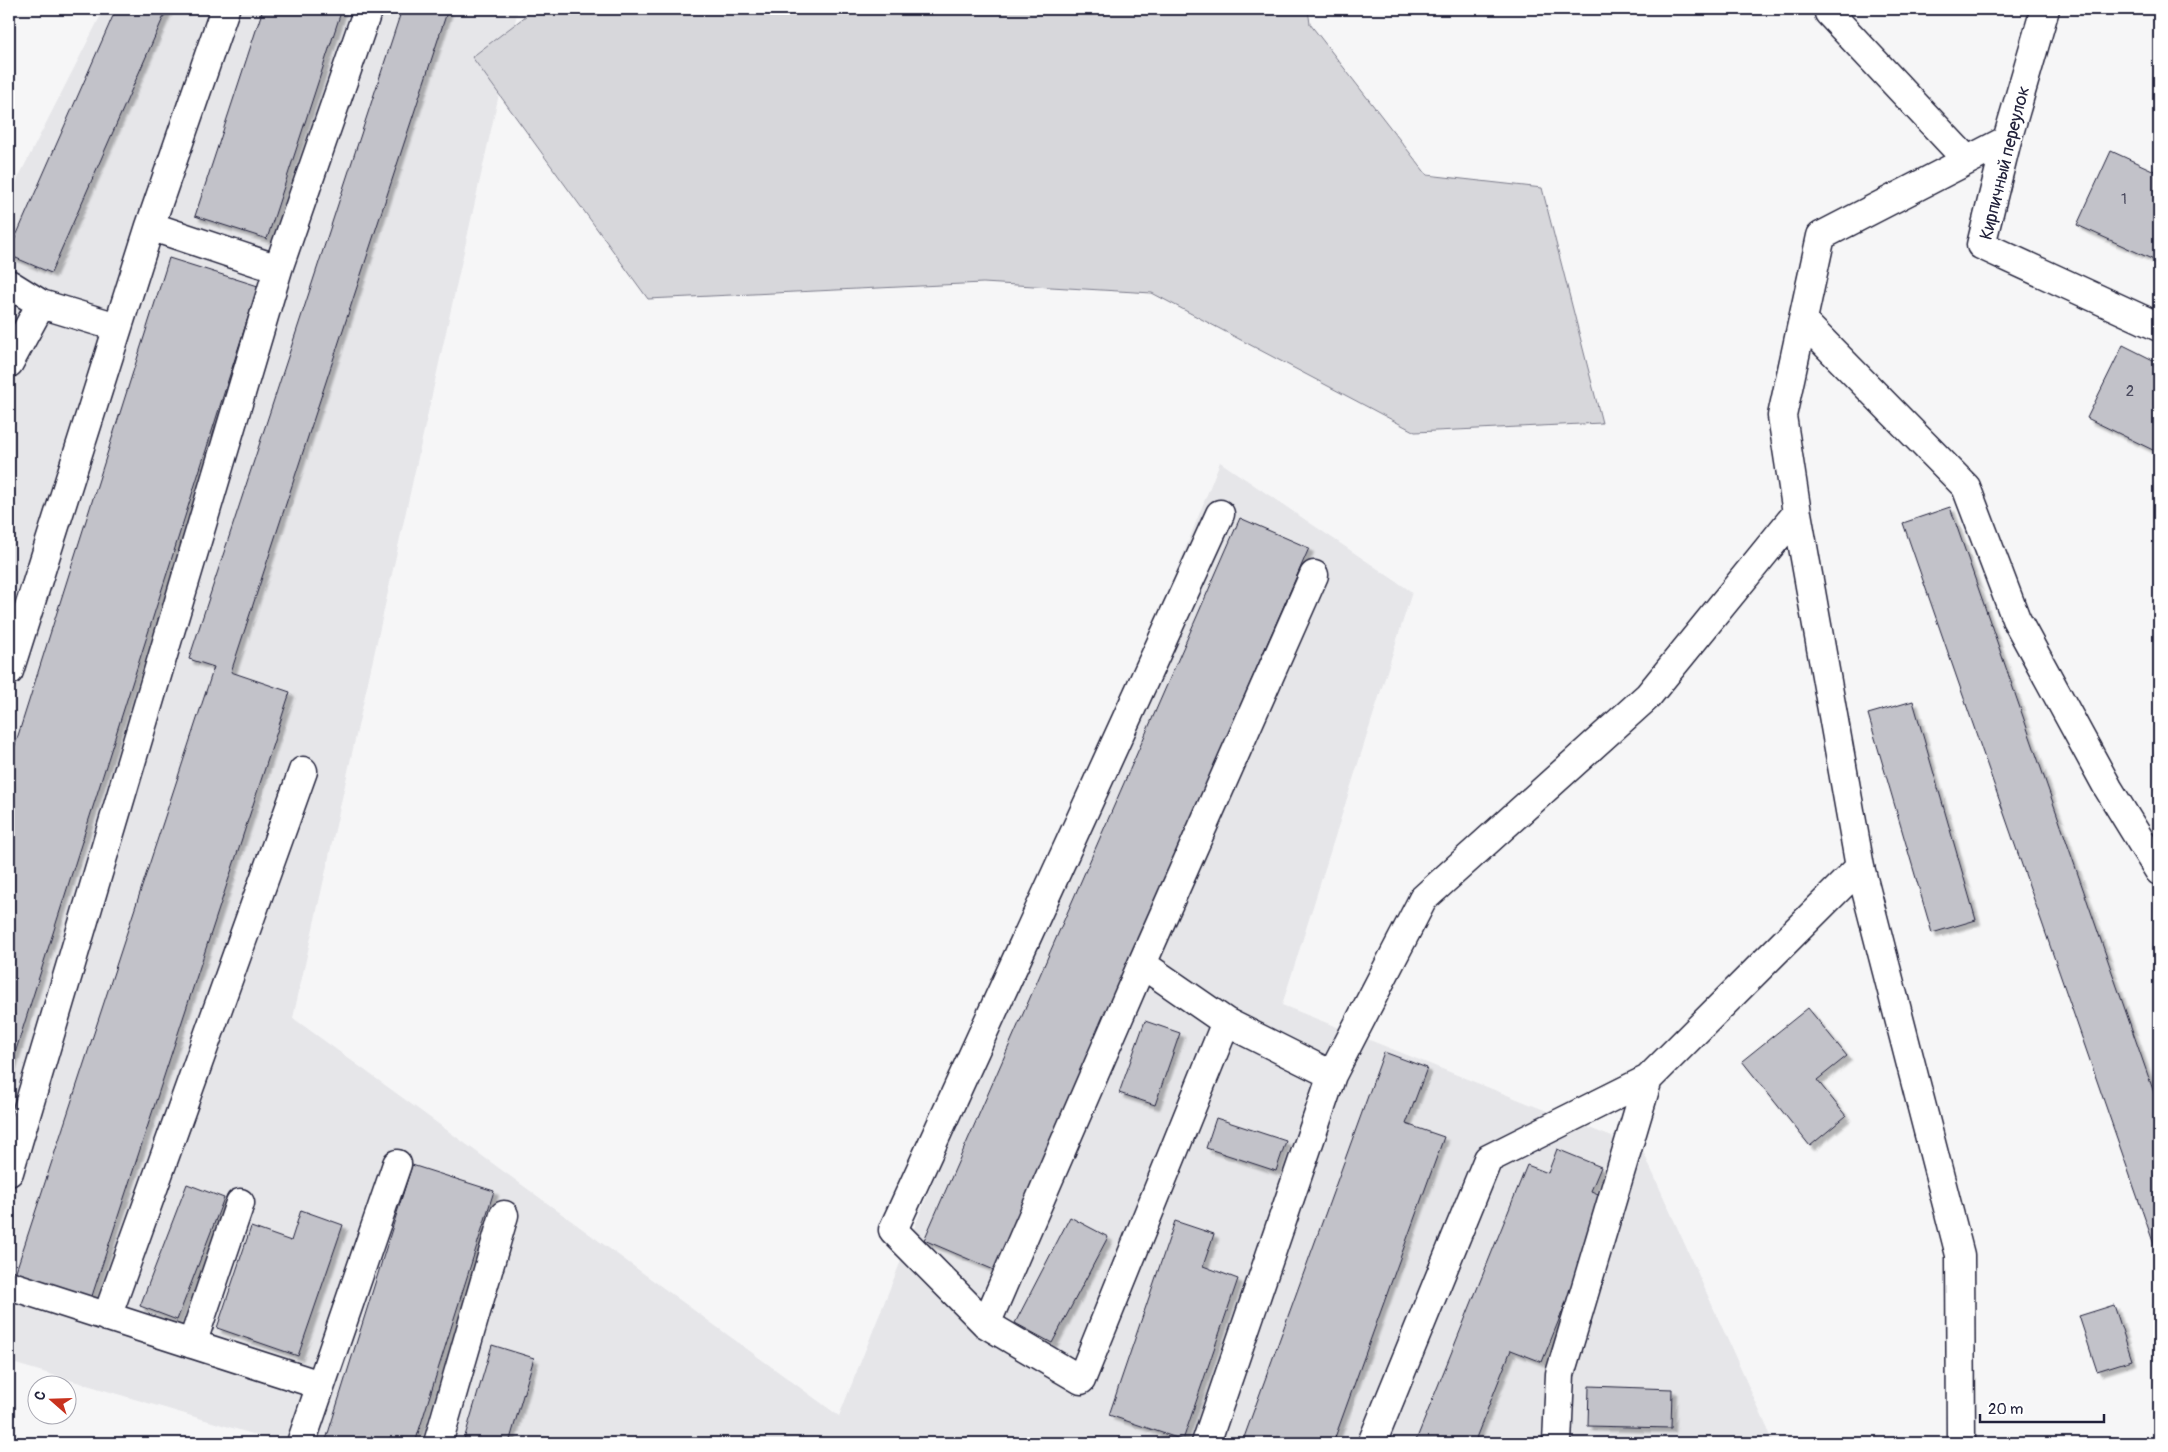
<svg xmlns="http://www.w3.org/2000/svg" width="2168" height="1452" font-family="Pangolin,sans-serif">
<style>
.built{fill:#e6e6e9}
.green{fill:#d7d7db;stroke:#7c7c8b}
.building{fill:#c2c2c9;stroke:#22223b;filter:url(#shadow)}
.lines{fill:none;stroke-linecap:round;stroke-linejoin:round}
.minor-casing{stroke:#22223b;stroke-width:31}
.minor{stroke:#fff;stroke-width:28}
.labels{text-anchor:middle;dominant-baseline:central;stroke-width:4;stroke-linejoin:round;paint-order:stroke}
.number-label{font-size:15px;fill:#4a4a5e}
.street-label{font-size:18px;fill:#22223b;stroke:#fff}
</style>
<defs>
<filter id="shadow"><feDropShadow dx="4.5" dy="4.5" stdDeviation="1" flood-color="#0004"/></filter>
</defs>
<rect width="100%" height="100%" fill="#f6f6f7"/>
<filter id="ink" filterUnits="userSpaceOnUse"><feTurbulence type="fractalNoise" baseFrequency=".02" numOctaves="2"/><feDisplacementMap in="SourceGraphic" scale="10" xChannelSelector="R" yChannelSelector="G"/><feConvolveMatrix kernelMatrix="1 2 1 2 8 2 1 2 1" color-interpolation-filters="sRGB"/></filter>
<g filter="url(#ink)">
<path class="built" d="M 104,9 L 518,9 L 293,1018 L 839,1416 L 1220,462 L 1412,592 L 1282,1005 L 1642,1149 L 1774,1443 L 283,1443 L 9,1362 L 9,196 Z"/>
<path class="green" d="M 535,9 L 1308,9 L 1310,24 L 1427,175 L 1542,188 L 1602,423 L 1415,432 L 1152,293 L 983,283 L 648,299 L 472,57 Z"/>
<path class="building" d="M 116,9 L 167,9 L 51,273 L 9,255 L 9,252 Z
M 263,9 L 342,9 L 267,239 L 195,216 Z
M 402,9 L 448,9 L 231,672 L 290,692 L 91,1299 L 15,1274 L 214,667 L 189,659 Z
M 2111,151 L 2159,173 L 2159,253 L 2156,261 L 2077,225 Z
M 169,258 L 258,286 L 9,1072 L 9,764 Z
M 2123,345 L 2159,363 L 2159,453 L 2087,418 Z
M 1950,507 L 2159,1107 L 2159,1259 L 1903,523 Z
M 1240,518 L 1309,548 L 994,1270 L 924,1240 Z
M 1913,701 L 1976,920 L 1932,933 L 1868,714 Z
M 1808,1008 L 1847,1056 L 1817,1080 L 1846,1116 L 1810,1146 L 1742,1061 Z
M 1145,1021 L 1180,1033 L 1155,1105 L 1119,1093 Z
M 1384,1052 L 1427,1068 L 1406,1124 L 1444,1137 L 1333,1443 L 1242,1443 Z
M 1216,1118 L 1286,1141 L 1276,1171 L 1206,1148 Z
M 1557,1149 L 1601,1167 L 1591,1191 L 1608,1198 L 1542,1362 L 1511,1350 L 1476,1438 L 1488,1443 L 1415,1443 L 1527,1165 L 1548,1173 Z
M 412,1165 L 494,1191 L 415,1443 L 325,1443 Z
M 187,1184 L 224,1198 L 177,1320 L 140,1306 Z
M 301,1210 L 343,1225 L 298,1356 L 217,1328 L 251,1227 L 291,1241 Z
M 1070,1217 L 1108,1237 L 1052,1343 L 1015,1323 Z
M 1175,1221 L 1214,1234 L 1203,1266 L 1238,1279 L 1183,1440 L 1109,1415 Z
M 2114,1305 L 2132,1360 L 2097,1371 L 2079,1316 Z
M 492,1345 L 534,1358 L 509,1443 L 463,1443 Z
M 1589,1386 L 1672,1389 L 1671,1428 L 1588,1426 Z"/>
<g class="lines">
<g class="minor-casing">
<path id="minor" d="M 1829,9 L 1829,13 L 1967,160
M 2045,9 L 2007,140 L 1981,245 L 2159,327
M 150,226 L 278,269
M 9,284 L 41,304 L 117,327
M 1803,321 L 1966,487 L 2016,619 L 2108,788 L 2159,871
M 9,363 L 41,304
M 1220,514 L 893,1230 L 986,1324 L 1081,1380 L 1226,1022
M 9,671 L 150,226 L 225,9
M 1142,964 L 1226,1022 L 1332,1075 L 1206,1443
M 1332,1075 L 1423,899 L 1648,696 L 1797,513
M 9,1172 L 278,269 L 368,9
M 9,1285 L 320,1385
M 107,1317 L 303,771
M 986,1324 L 1142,964 L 1314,575
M 192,1344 L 240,1203
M 301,1443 L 397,1164
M 438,1443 L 504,1215
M 1372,1443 L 1488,1159 L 1648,1079 L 1860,867
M 1557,1443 L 1560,1374 L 1648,1079
M 1961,1443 L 1960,1255 L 1860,867 L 1797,513 L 1782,416 L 1821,236 L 2007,140"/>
</g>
<use href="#minor" class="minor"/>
</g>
</g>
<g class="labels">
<g class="number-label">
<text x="2124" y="199">1</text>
<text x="2130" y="391">2</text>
</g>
<g class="street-label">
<text transform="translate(2005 163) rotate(-76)">Кирпичный переулок</text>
</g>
</g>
<rect width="2168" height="1452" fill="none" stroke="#fff" stroke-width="30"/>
<rect x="15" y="15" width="2138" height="1422" fill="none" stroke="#22223b" stroke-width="2" filter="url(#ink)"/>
<g transform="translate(52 1400) rotate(290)"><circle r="24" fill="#ffffff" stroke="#a7a7b1"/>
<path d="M0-4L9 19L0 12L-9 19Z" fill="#c8321e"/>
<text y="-8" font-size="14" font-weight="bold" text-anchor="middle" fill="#22223b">С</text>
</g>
<path d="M1980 1414v8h124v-8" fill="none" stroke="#22223b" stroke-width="2.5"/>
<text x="1988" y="1414" font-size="15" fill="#22223b" stroke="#ffffff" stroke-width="4" paint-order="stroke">20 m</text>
</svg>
